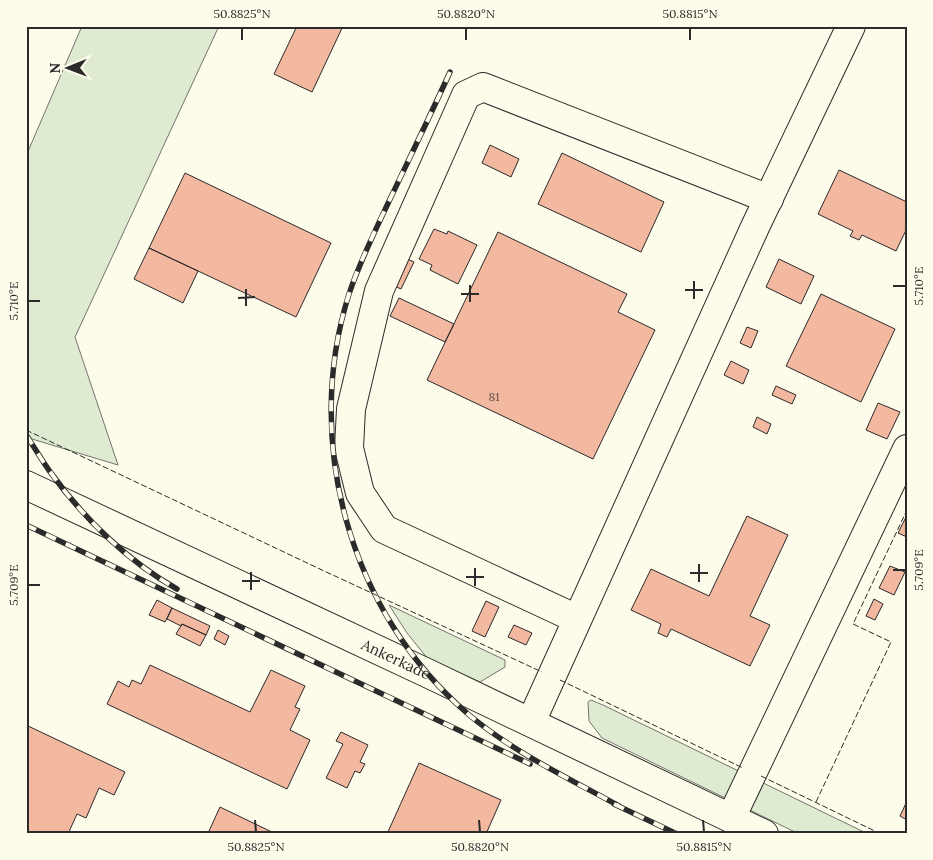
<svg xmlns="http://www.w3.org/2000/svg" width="933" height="860" font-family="Lora,serif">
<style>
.green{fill:#deebd1;stroke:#74746e}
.building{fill:#f2b8a0;stroke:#2b2b2b}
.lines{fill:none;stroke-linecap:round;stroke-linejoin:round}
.minor-casing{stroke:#2b2b2b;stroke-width:30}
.minor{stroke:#fdfbea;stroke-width:28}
.rail-casing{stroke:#2b2b2b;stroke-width:5.5}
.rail{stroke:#fdfbea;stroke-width:4;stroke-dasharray:11;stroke-linecap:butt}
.fence{stroke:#2b2b2b;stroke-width:1;stroke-dasharray:6 2.5;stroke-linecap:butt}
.ticks{fill:none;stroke:#2b2b2b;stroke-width:2}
.labels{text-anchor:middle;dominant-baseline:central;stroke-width:4;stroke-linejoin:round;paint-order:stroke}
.number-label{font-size:12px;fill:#5d4e48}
.street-label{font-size:15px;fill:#2b2b2b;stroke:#fdfbea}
.neatline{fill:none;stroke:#2b2b2b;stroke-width:2}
.ticks-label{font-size:12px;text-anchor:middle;fill:#2b2b2b}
</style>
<rect width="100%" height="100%" fill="#fdfbea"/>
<path class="green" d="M 82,26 L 219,26 L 75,337 L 118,465 L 32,439 L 26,431 L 26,156 Z
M 389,605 L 505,660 L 505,667 L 480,682 L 428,659 L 407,633 Z
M 591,700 L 603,705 L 868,834 L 799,834 L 602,738 L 589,721 L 588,702 Z"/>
<path class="building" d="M 297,26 L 343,26 L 312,92 L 274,74 Z
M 490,145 L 519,159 L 511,177 L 482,163 Z
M 562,153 L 664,202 L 641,252 L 538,204 Z
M 839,170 L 907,202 L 907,228 L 896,251 L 862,235 L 859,240 L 850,236 L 853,231 L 818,214 Z
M 185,173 L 331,243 L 296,317 L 149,248 Z
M 434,229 L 447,234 L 448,231 L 477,245 L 458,284 L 430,270 L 432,265 L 419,259 Z
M 498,232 L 627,294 L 618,312 L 655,330 L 593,459 L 427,380 Z
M 149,248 L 198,271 L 183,303 L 134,279 Z
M 399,255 L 414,262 L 401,289 L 386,282 Z
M 779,259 L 814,276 L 801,304 L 766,287 Z
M 821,294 L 895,329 L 861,402 L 786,366 Z
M 399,298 L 454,324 L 445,342 L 390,316 Z
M 747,327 L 758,331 L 751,348 L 740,343 Z
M 731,361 L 749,370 L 743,384 L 724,375 Z
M 776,386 L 796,395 L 792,404 L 772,395 Z
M 878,403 L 900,412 L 887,439 L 866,430 Z
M 757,417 L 771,424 L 767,434 L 753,427 Z
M 907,515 L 907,537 L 898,533 Z
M 747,516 L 788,535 L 750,616 L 770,625 L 750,666 L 671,629 L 667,637 L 658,633 L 661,624 L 631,610 L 651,569 L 709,596 Z
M 890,566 L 905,572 L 894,595 L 879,588 Z
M 874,599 L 883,604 L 875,620 L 866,616 Z
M 157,600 L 172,608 L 165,622 L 149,615 Z
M 486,601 L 499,607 L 485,637 L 472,631 Z
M 172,608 L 210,626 L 206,635 L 182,624 L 181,626 L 167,619 Z
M 182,624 L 206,635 L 200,646 L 176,634 Z
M 514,625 L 532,633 L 526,645 L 508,637 Z
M 218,630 L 229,636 L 225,645 L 214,639 Z
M 150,665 L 250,712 L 271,670 L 305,686 L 295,707 L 300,709 L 290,730 L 310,740 L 287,789 L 107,704 L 118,681 L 129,687 L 132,680 L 141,684 Z
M 26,725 L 125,772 L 114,795 L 99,788 L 86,818 L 77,814 L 68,834 L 26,834 Z
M 341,732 L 368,745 L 360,762 L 365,764 L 360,773 L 355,771 L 347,788 L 326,778 L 343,744 L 336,741 Z
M 419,763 L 501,800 L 486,834 L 387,834 Z
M 907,801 L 907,820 L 900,816 Z
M 220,807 L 276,834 L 215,834 L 209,831 Z"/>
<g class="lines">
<g class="minor-casing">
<g id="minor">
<path id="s1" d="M 26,485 L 427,673 L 764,834"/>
<path d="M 577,619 L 384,529 L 360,493 L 349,448 L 351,409 L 379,291 L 466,95 L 483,87 L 769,199"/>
<path d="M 531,722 L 755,227 L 851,26"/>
<path d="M 731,818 L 907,449"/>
</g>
</g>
<use href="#minor" class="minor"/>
<g class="rail-casing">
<path id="rail" d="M 450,72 C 431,114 411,155 391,197 C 376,229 360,261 349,294 C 302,442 350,613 468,714 C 513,752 568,778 619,806
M 26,435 C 35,448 42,461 51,473 C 84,519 129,562 177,589
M 26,525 L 530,764
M 614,804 L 677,834"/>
</g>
<use href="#rail" class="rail"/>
<path class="fence" d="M 26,430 L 322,570 L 542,672
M 560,680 L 743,768
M 761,776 L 881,834
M 816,802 L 891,642 L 853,624 L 907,510"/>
</g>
<path class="ticks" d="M 242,28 L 242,40M 466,28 L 466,40M 690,28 L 690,40M 694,281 L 694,299M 470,285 L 470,302M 893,286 L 906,286M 246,289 L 246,306M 685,290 L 703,290M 461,294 L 479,294M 238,298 L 255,297M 28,301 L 40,301M 699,564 L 699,582M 475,568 L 475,586M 893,570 L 906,570M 251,572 L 251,590M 690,573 L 708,573M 466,577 L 484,577M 242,581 L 260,581M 28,585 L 40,585M 255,820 L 256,832M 479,820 L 480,832M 703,820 L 704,832"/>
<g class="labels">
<g class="number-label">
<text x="494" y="396">81</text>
</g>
<g class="street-label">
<text stroke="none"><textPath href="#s1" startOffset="409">Ankerkade</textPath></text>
</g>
</g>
<rect width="933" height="860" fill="none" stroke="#fdfbea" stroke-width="55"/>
<g transform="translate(68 68) rotate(269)" stroke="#fdfbea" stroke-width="4" paint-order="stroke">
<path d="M0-4L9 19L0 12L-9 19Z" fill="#2b2b2b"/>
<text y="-8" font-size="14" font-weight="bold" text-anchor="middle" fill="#2b2b2b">N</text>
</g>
<rect x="28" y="28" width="878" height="804" class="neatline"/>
<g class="ticks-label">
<text x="242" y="18">50.8825°N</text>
<text x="466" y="18">50.8820°N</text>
<text x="690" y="18">50.8815°N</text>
<text transform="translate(919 286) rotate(-90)" y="4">5.710°E</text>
<text transform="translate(14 301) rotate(-90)" y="4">5.710°E</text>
<text transform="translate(919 570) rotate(-90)" y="4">5.709°E</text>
<text transform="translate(14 585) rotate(-90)" y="4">5.709°E</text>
<text x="256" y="851">50.8825°N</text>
<text x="480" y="851">50.8820°N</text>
<text x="704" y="851">50.8815°N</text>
</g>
</svg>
